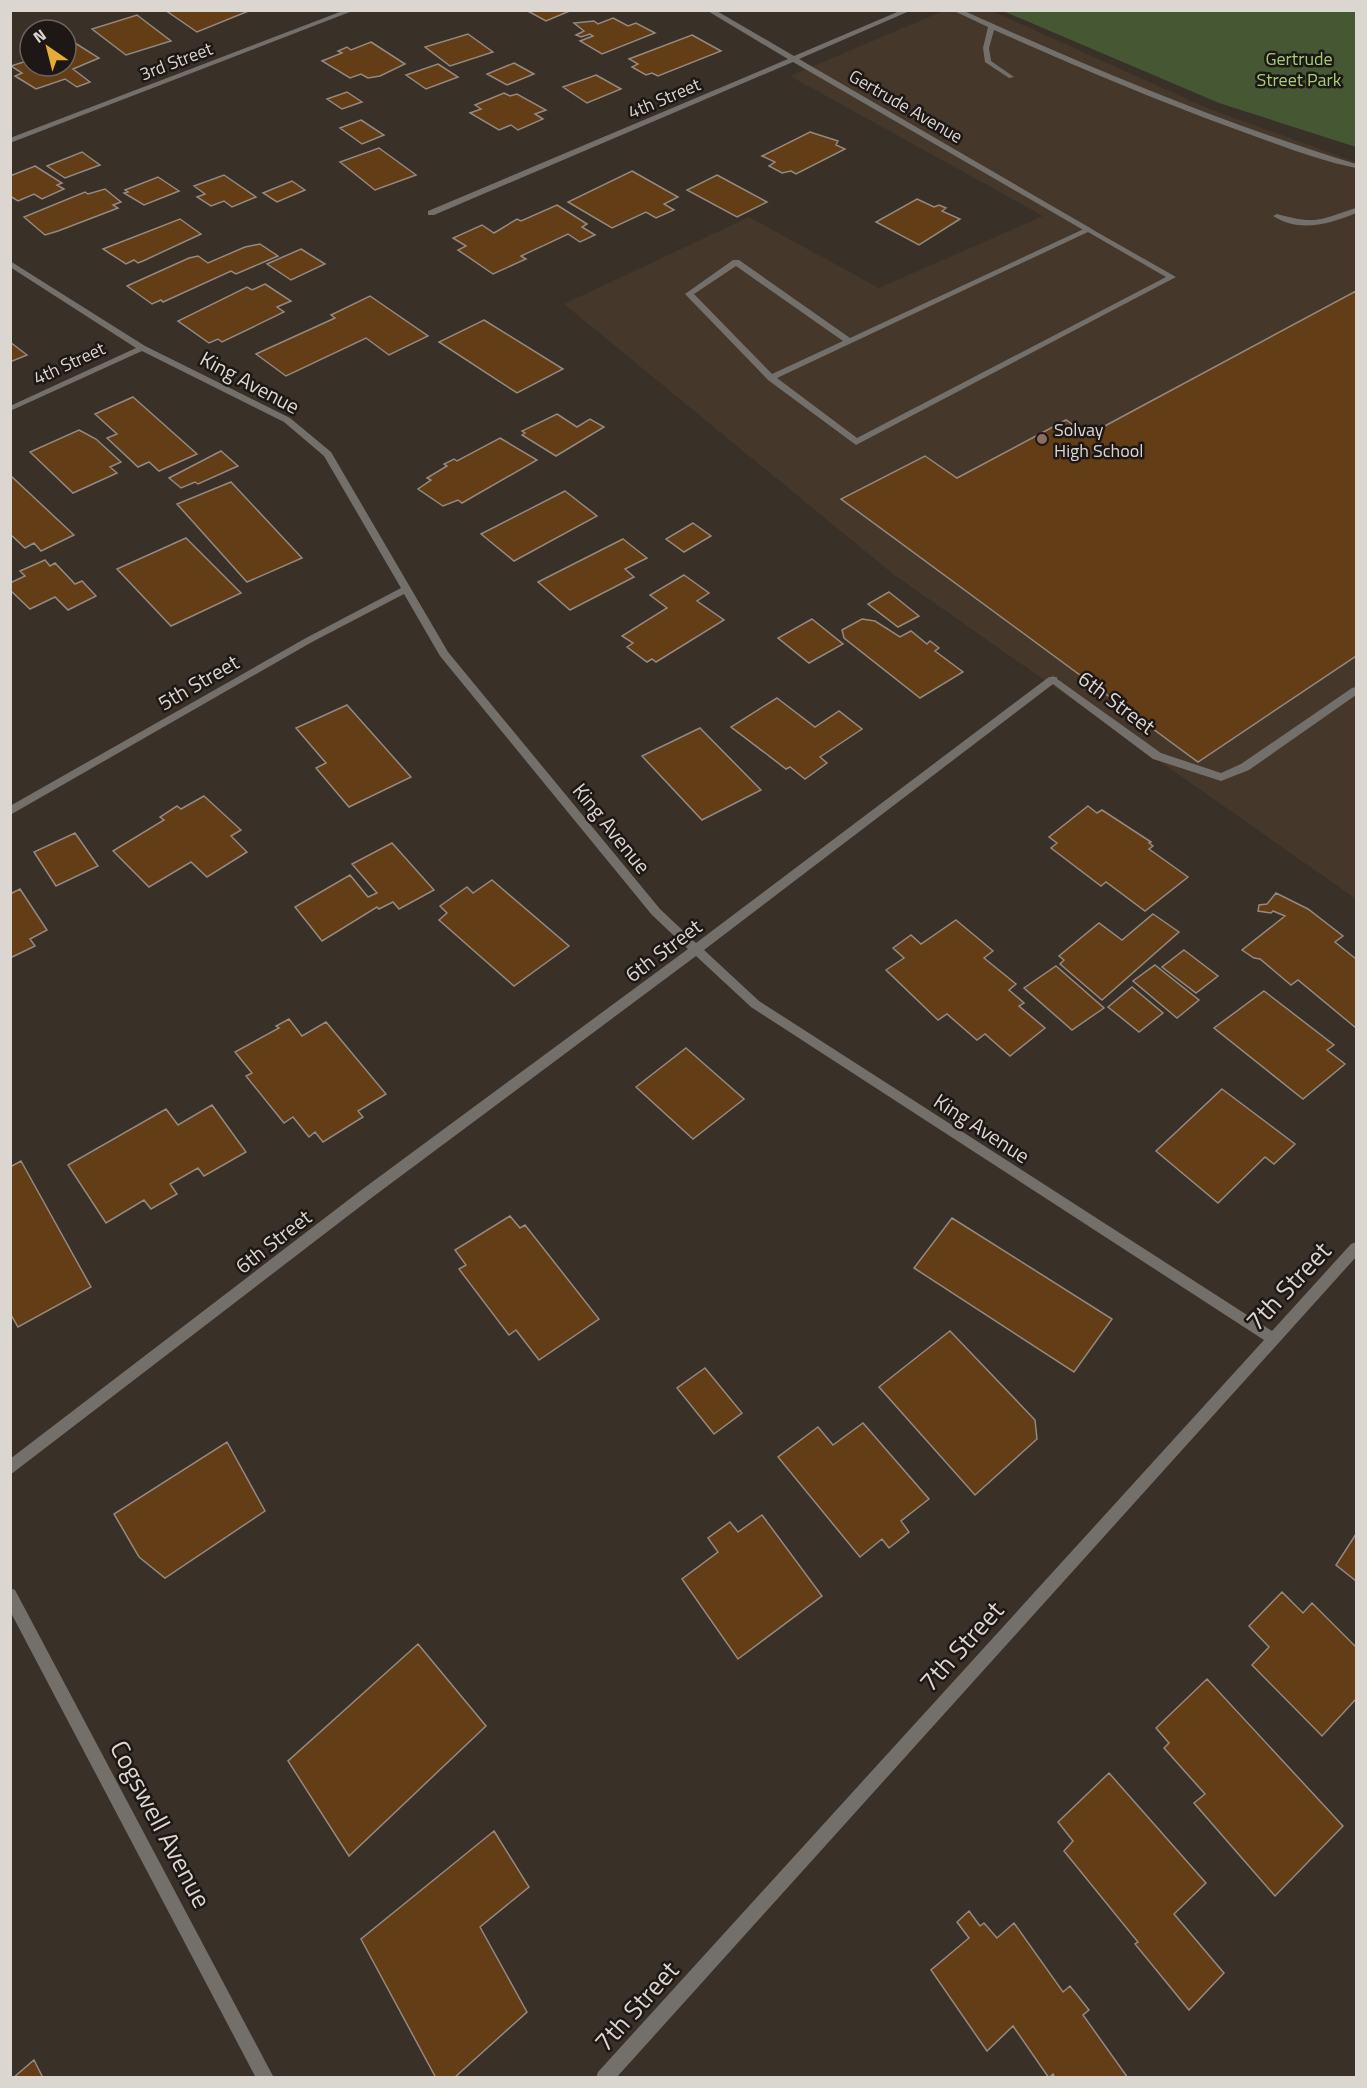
<svg xmlns="http://www.w3.org/2000/svg" width="1367" height="2088" font-family="'Titillium Web',sans-serif">
<style>
.built{fill:#45372a}
.green{fill:#455733}
.building{fill:#633d15;stroke:#948980;stroke-width:1.5}
.lines{fill:none;stroke-linecap:round;stroke-linejoin:round}
.service{fill:#73706b;fill-rule:evenodd}
.minor{fill:#73706b;fill-rule:evenodd}
.tertiary{fill:#73706b;fill-rule:evenodd}
.education-dot{fill:#8d6e63;stroke:#1d1815;stroke-width:2}
.labels{text-anchor:middle;dominant-baseline:central;stroke-width:5;stroke-linejoin:round;paint-order:stroke}
.far-park-label{font-size:18px;fill:#a4cf76;stroke:#1d1815}
.far-street-label{font-size:18px;fill:#dcd6d1;stroke:#1d1815}
.far-poi-label{font-size:18px;fill:#dcd6d1;stroke:#1d1815;text-anchor:start}
.street-label{font-size:21px;fill:#dcd6d1;stroke:#1d1815}
.near-street-label{font-size:26px;fill:#dcd6d1;stroke:#1d1815}
</style>
<rect width="100%" height="100%" fill="#393028"/>
<path class="built" d="M 943,11 L 992,11 L 1207,108 L 1356,162 L 1356,899 L 893,574 L 564,304 L 749,217 L 879,288 L 1043,216 L 790,76 Z"/>
<path class="green" d="M 1003,11 L 1356,11 L 1356,147 L 1219,103 Z"/>
<path class="building" d="M 165,10 L 251,10 L 197,32 Z
M 526,10 L 572,10 L 546,21 Z
M 137,15 L 171,41 L 126,55 L 92,29 Z
M 613,18 L 628,26 L 636,23 L 655,33 L 602,54 L 580,41 L 593,36 L 590,34 L 581,37 L 576,35 L 584,31 L 574,23 L 594,21 L 598,24 Z
M 468,34 L 493,52 L 450,66 L 425,47 Z
M 692,35 L 721,51 L 658,76 L 652,73 L 646,75 L 632,67 L 638,64 L 629,59 Z
M 371,42 L 405,64 L 380,76 L 368,78 L 361,74 L 350,78 L 322,61 L 342,53 L 338,51 L 347,47 L 351,50 Z
M 75,43 L 99,58 L 73,69 L 90,82 L 77,87 L 65,79 L 36,89 L 15,76 L 22,73 L 11,66 L 30,60 L 30,66 L 66,66 L 66,46 Z
M 514,63 L 534,74 L 507,85 L 487,74 Z
M 438,64 L 458,77 L 426,89 L 406,75 Z
M 596,75 L 621,89 L 587,103 L 563,87 Z
M 347,92 L 362,102 L 342,109 L 327,99 Z
M 504,93 L 510,96 L 517,94 L 546,110 L 535,114 L 543,119 L 518,130 L 511,125 L 499,130 L 470,113 L 481,109 L 475,105 Z
M 361,120 L 384,135 L 362,144 L 340,128 Z
M 810,132 L 838,141 L 836,145 L 845,149 L 796,174 L 791,171 L 782,173 L 769,166 L 775,162 L 762,156 Z
M 379,148 L 416,175 L 375,190 L 340,162 Z
M 82,152 L 100,165 L 65,178 L 47,166 Z
M 35,166 L 62,183 L 57,185 L 64,189 L 42,199 L 34,194 L 18,201 L 10,196 L 10,176 Z
M 632,171 L 678,197 L 664,204 L 674,210 L 656,218 L 646,212 L 612,228 L 568,202 Z
M 224,175 L 256,197 L 232,207 L 224,201 L 211,206 L 197,197 L 205,194 L 194,186 Z
M 717,175 L 767,202 L 737,217 L 687,190 Z
M 158,177 L 179,191 L 144,205 L 124,193 L 128,192 L 125,190 Z
M 292,181 L 305,190 L 277,202 L 263,193 Z
M 105,189 L 121,202 L 113,205 L 118,208 L 58,231 L 45,235 L 24,217 L 85,192 L 88,194 Z
M 917,199 L 934,207 L 939,205 L 946,208 L 942,211 L 960,219 L 919,245 L 876,222 Z
M 557,205 L 587,224 L 582,227 L 595,235 L 580,242 L 568,234 L 521,256 L 526,259 L 493,274 L 458,250 L 466,246 L 453,238 L 482,225 L 494,233 L 517,219 L 521,221 Z
M 180,219 L 201,234 L 143,261 L 138,263 L 134,260 L 126,264 L 103,249 Z
M 260,244 L 278,256 L 236,274 L 231,271 L 163,302 L 161,300 L 152,304 L 127,286 L 189,258 L 198,256 L 208,263 L 245,247 Z
M 301,249 L 325,264 L 291,280 L 267,264 Z
M 265,284 L 291,301 L 277,307 L 284,312 L 222,342 L 218,339 L 209,343 L 178,321 L 247,287 L 252,290 Z
M 1356,291 L 1356,656 L 1198,762 L 841,499 L 925,456 L 957,478 L 1066,420 L 1088,435 Z
M 370,296 L 428,336 L 389,355 L 366,338 L 286,376 L 256,354 L 335,318 L 331,315 Z
M 484,320 L 563,369 L 517,393 L 439,342 Z
M 10,342 L 27,355 L 10,362 Z
M 133,397 L 197,454 L 159,471 L 149,462 L 138,467 L 107,438 L 117,434 L 95,414 Z
M 557,414 L 577,427 L 590,419 L 604,427 L 556,456 L 522,435 L 525,433 L 522,431 Z
M 79,430 L 96,439 L 121,462 L 110,467 L 117,473 L 73,493 L 30,452 Z
M 500,438 L 537,460 L 462,503 L 458,500 L 443,506 L 418,489 L 431,480 L 427,478 L 447,466 L 444,464 L 454,459 L 457,461 Z
M 221,451 L 238,466 L 198,484 L 195,482 L 181,488 L 169,478 Z
M 10,475 L 74,535 L 41,551 L 34,543 L 25,548 L 10,534 Z
M 231,482 L 302,558 L 247,582 L 177,504 Z
M 565,491 L 597,516 L 514,561 L 481,534 Z
M 693,523 L 711,536 L 684,552 L 666,539 Z
M 186,538 L 241,593 L 171,626 L 117,569 Z
M 623,539 L 647,558 L 625,569 L 634,577 L 570,610 L 538,582 Z
M 45,560 L 50,566 L 55,563 L 75,584 L 82,581 L 96,596 L 68,610 L 55,597 L 30,609 L 10,590 L 10,583 L 25,576 L 20,571 Z
M 684,575 L 709,593 L 697,601 L 724,620 L 656,662 L 652,659 L 647,662 L 627,647 L 633,643 L 622,636 L 667,608 L 650,595 Z
M 889,592 L 919,616 L 898,627 L 868,604 Z
M 812,619 L 843,644 L 809,663 L 778,638 Z
M 862,619 L 875,621 L 900,637 L 911,631 L 927,644 L 930,641 L 939,648 L 935,651 L 963,672 L 920,698 L 844,638 L 842,630 Z
M 777,698 L 815,727 L 839,711 L 862,729 L 820,757 L 827,763 L 805,779 L 790,767 L 786,769 L 731,727 Z
M 347,705 L 411,777 L 349,807 L 316,768 L 326,763 L 296,728 Z
M 700,728 L 761,790 L 702,820 L 642,756 Z
M 204,796 L 241,830 L 231,836 L 247,852 L 207,877 L 191,862 L 149,887 L 113,851 L 164,820 L 160,817 L 177,806 L 181,809 Z
M 1088,806 L 1097,813 L 1102,810 L 1151,842 L 1149,843 L 1153,846 L 1149,849 L 1188,877 L 1145,911 L 1106,882 L 1101,886 L 1051,848 L 1057,843 L 1049,837 Z
M 75,833 L 98,866 L 56,886 L 34,852 Z
M 392,843 L 434,890 L 399,909 L 393,902 L 379,909 L 377,907 L 322,941 L 295,907 L 350,875 L 368,897 L 377,893 L 352,864 Z
M 492,880 L 569,946 L 514,986 L 439,920 L 447,913 L 440,906 L 467,887 L 473,893 Z
M 20,889 L 47,930 L 30,939 L 35,946 L 10,958 L 10,894 Z
M 1276,893 L 1308,909 L 1343,936 L 1335,942 L 1356,959 L 1356,1028 L 1298,980 L 1291,985 L 1260,959 L 1254,958 L 1242,950 L 1285,916 L 1273,911 L 1271,913 L 1258,911 L 1259,905 L 1267,904 Z
M 1153,914 L 1179,932 L 1102,1000 L 1060,964 L 1064,960 L 1059,956 L 1099,923 L 1122,940 Z
M 956,920 L 993,951 L 984,958 L 1016,984 L 1009,990 L 1024,1003 L 1019,1006 L 1045,1028 L 1010,1056 L 985,1034 L 977,1040 L 947,1014 L 938,1020 L 886,970 L 904,958 L 893,948 L 911,935 L 921,944 Z
M 1184,950 L 1218,976 L 1196,993 L 1162,967 Z
M 1155,965 L 1199,1000 L 1177,1018 L 1133,981 Z
M 1056,966 L 1104,1008 L 1072,1030 L 1024,988 Z
M 1132,987 L 1163,1013 L 1139,1032 L 1108,1007 Z
M 1264,991 L 1334,1045 L 1327,1050 L 1345,1064 L 1303,1099 L 1214,1028 Z
M 289,1019 L 302,1036 L 326,1022 L 386,1094 L 358,1111 L 363,1117 L 323,1142 L 315,1132 L 309,1137 L 293,1117 L 284,1123 L 246,1076 L 252,1073 L 235,1052 L 279,1028 L 276,1026 Z
M 686,1048 L 744,1099 L 693,1139 L 636,1087 Z
M 1222,1089 L 1295,1144 L 1274,1164 L 1265,1157 L 1218,1203 L 1156,1151 Z
M 212,1105 L 246,1152 L 204,1176 L 198,1168 L 170,1184 L 177,1194 L 151,1209 L 144,1200 L 106,1223 L 68,1165 L 166,1109 L 178,1125 Z
M 21,1161 L 91,1287 L 18,1327 L 10,1313 L 10,1167 Z
M 510,1216 L 520,1228 L 525,1225 L 599,1319 L 539,1360 L 516,1330 L 509,1335 L 459,1269 L 466,1265 L 455,1250 Z
M 952,1218 L 1112,1319 L 1074,1372 L 914,1268 Z
M 950,1331 L 1035,1420 L 1037,1439 L 975,1495 L 879,1387 Z
M 705,1368 L 742,1413 L 714,1434 L 677,1388 Z
M 863,1423 L 929,1499 L 901,1521 L 909,1532 L 889,1548 L 882,1539 L 860,1557 L 778,1457 L 818,1427 L 833,1445 Z
M 227,1442 L 265,1511 L 165,1578 L 139,1557 L 114,1514 Z
M 762,1515 L 822,1596 L 738,1659 L 682,1579 L 718,1552 L 708,1538 L 730,1522 L 738,1532 Z
M 1356,1534 L 1356,1581 L 1336,1565 Z
M 1282,1592 L 1303,1613 L 1312,1603 L 1356,1647 L 1356,1699 L 1322,1736 L 1252,1665 L 1269,1647 L 1249,1626 Z
M 418,1644 L 486,1726 L 349,1856 L 288,1761 Z
M 1207,1679 L 1343,1826 L 1275,1896 L 1194,1803 L 1205,1794 L 1164,1748 L 1169,1743 L 1156,1728 Z
M 1109,1773 L 1206,1883 L 1174,1914 L 1224,1973 L 1189,2010 L 1135,1944 L 1138,1942 L 1064,1851 L 1073,1841 L 1058,1822 Z
M 494,1831 L 529,1887 L 480,1927 L 527,2012 L 454,2078 L 436,2078 L 361,1939 Z
M 969,1911 L 980,1926 L 984,1923 L 997,1938 L 1014,1923 L 1063,1992 L 1070,1986 L 1089,2010 L 1083,2015 L 1128,2078 L 1055,2078 L 1053,2074 L 1049,2078 L 1013,2026 L 987,2051 L 931,1970 L 969,1938 L 957,1922 Z
M 34,2060 L 43,2078 L 13,2078 Z"/>
<g class="lines">
<path class="service" d="M 952,10 L 962,10 C 1091,68 1221,123 1356,164 L 1356,168 C 1315,160 1274,143 1235,129 C 1153,99 1073,65 994,30 L 989,48 L 991,61 L 1014,77 L 1009,78 L 985,62 L 983,48 L 988,27 Z
M 1356,208 L 1356,213 C 1330,224 1299,233 1273,216 L 1277,214 C 1318,225 1318,220 1356,208 Z
M 1088,227 L 1176,277 L 856,445 L 768,380 L 685,294 L 733,260 L 739,260 L 850,338 ZM 1088,232 L 1166,277 L 857,438 L 777,378 ZM 736,266 L 843,341 L 772,374 L 694,294 Z
M 1053,676 L 1161,753 L 1221,773 L 1241,764 L 1352,688 L 1356,687 L 1356,695 L 1249,770 L 1221,781 L 1153,759 L 1049,681 L 1048,679 Z"/>
<path class="minor" d="M 345,10 L 355,10 L 10,143 L 10,138 Z
M 706,10 L 715,10 L 794,56 L 902,10 L 912,10 L 799,59 L 1092,229 L 1085,231 L 793,62 L 434,215 L 428,215 L 428,211 L 788,59 Z
M 10,261 L 145,346 L 290,418 L 331,452 L 448,652 L 660,909 L 696,943 L 1049,677 L 1057,677 L 1057,681 L 704,950 L 759,1001 L 1272,1331 L 1351,1244 L 1356,1242 L 1356,1257 L 616,2078 L 596,2078 L 598,2072 L 1264,1340 L 751,1007 L 696,956 L 370,1199 L 10,1475 L 10,1459 L 360,1191 L 688,949 L 652,915 L 440,656 L 404,594 L 312,642 L 10,815 L 10,806 L 306,638 L 401,588 L 324,456 L 284,422 L 142,351 L 10,411 L 10,406 L 136,348 L 10,267 Z"/>
<path class="tertiary" d="M 10,1588 L 15,1590 L 274,2078 L 256,2078 L 10,1611 Z"/>
</g>
<circle class="education-dot" cx="1042" cy="439" r="6"/>
<g class="labels">
<g class="far-park-label">
<text x="1299" y="58">Gertrude<tspan x="1299" dy="21">Street Park</tspan></text>
</g>
<g class="far-street-label">
<text transform="translate(176 61) rotate(-21)">3rd Street</text>
<text transform="translate(664 98) rotate(-23)">4th Street</text>
<text transform="translate(906 106) rotate(30)">Gertrude Avenue</text>
<text transform="translate(69 363) rotate(-25)">4th Street</text>
</g>
<g class="far-poi-label">
<text x="1054" y="429">Solvay<tspan x="1054" dy="21">High School</tspan></text>
</g>
<g class="street-label">
<text transform="translate(250 382) rotate(28)">King Avenue</text>
<text transform="translate(198 682) rotate(-30)">5th Street</text>
<text transform="translate(1117 702) rotate(37)">6th Street</text>
<text transform="translate(612 828) rotate(51)">King Avenue</text>
<text transform="translate(663 950) rotate(-37)">6th Street</text>
<text transform="translate(982 1128) rotate(33)">King Avenue</text>
<text transform="translate(273 1241) rotate(-38)">6th Street</text>
</g>
<g class="near-street-label">
<text transform="translate(1288 1286) rotate(-47)">7th Street</text>
<text transform="translate(961 1646) rotate(-48)">7th Street</text>
<text transform="translate(161 1824) rotate(62)">Cogswell Avenue</text>
<text transform="translate(636 2006) rotate(-48)">7th Street</text>
</g>
</g>
<rect width="1367" height="2088" fill="none" stroke="#dcd6d1" stroke-width="24"/>
<g transform="translate(48 48) rotate(325)"><circle r="28" fill="#1d1815" stroke="#696460" stroke-width="1.5"/>
<path d="M0-4.5L10 22L0 15L-10 22Z" fill="#e6ad36"/>
<text y="-9" font-size="16" font-weight="bold" text-anchor="middle" fill="#dcd6d1">N</text>
</g>
</svg>
